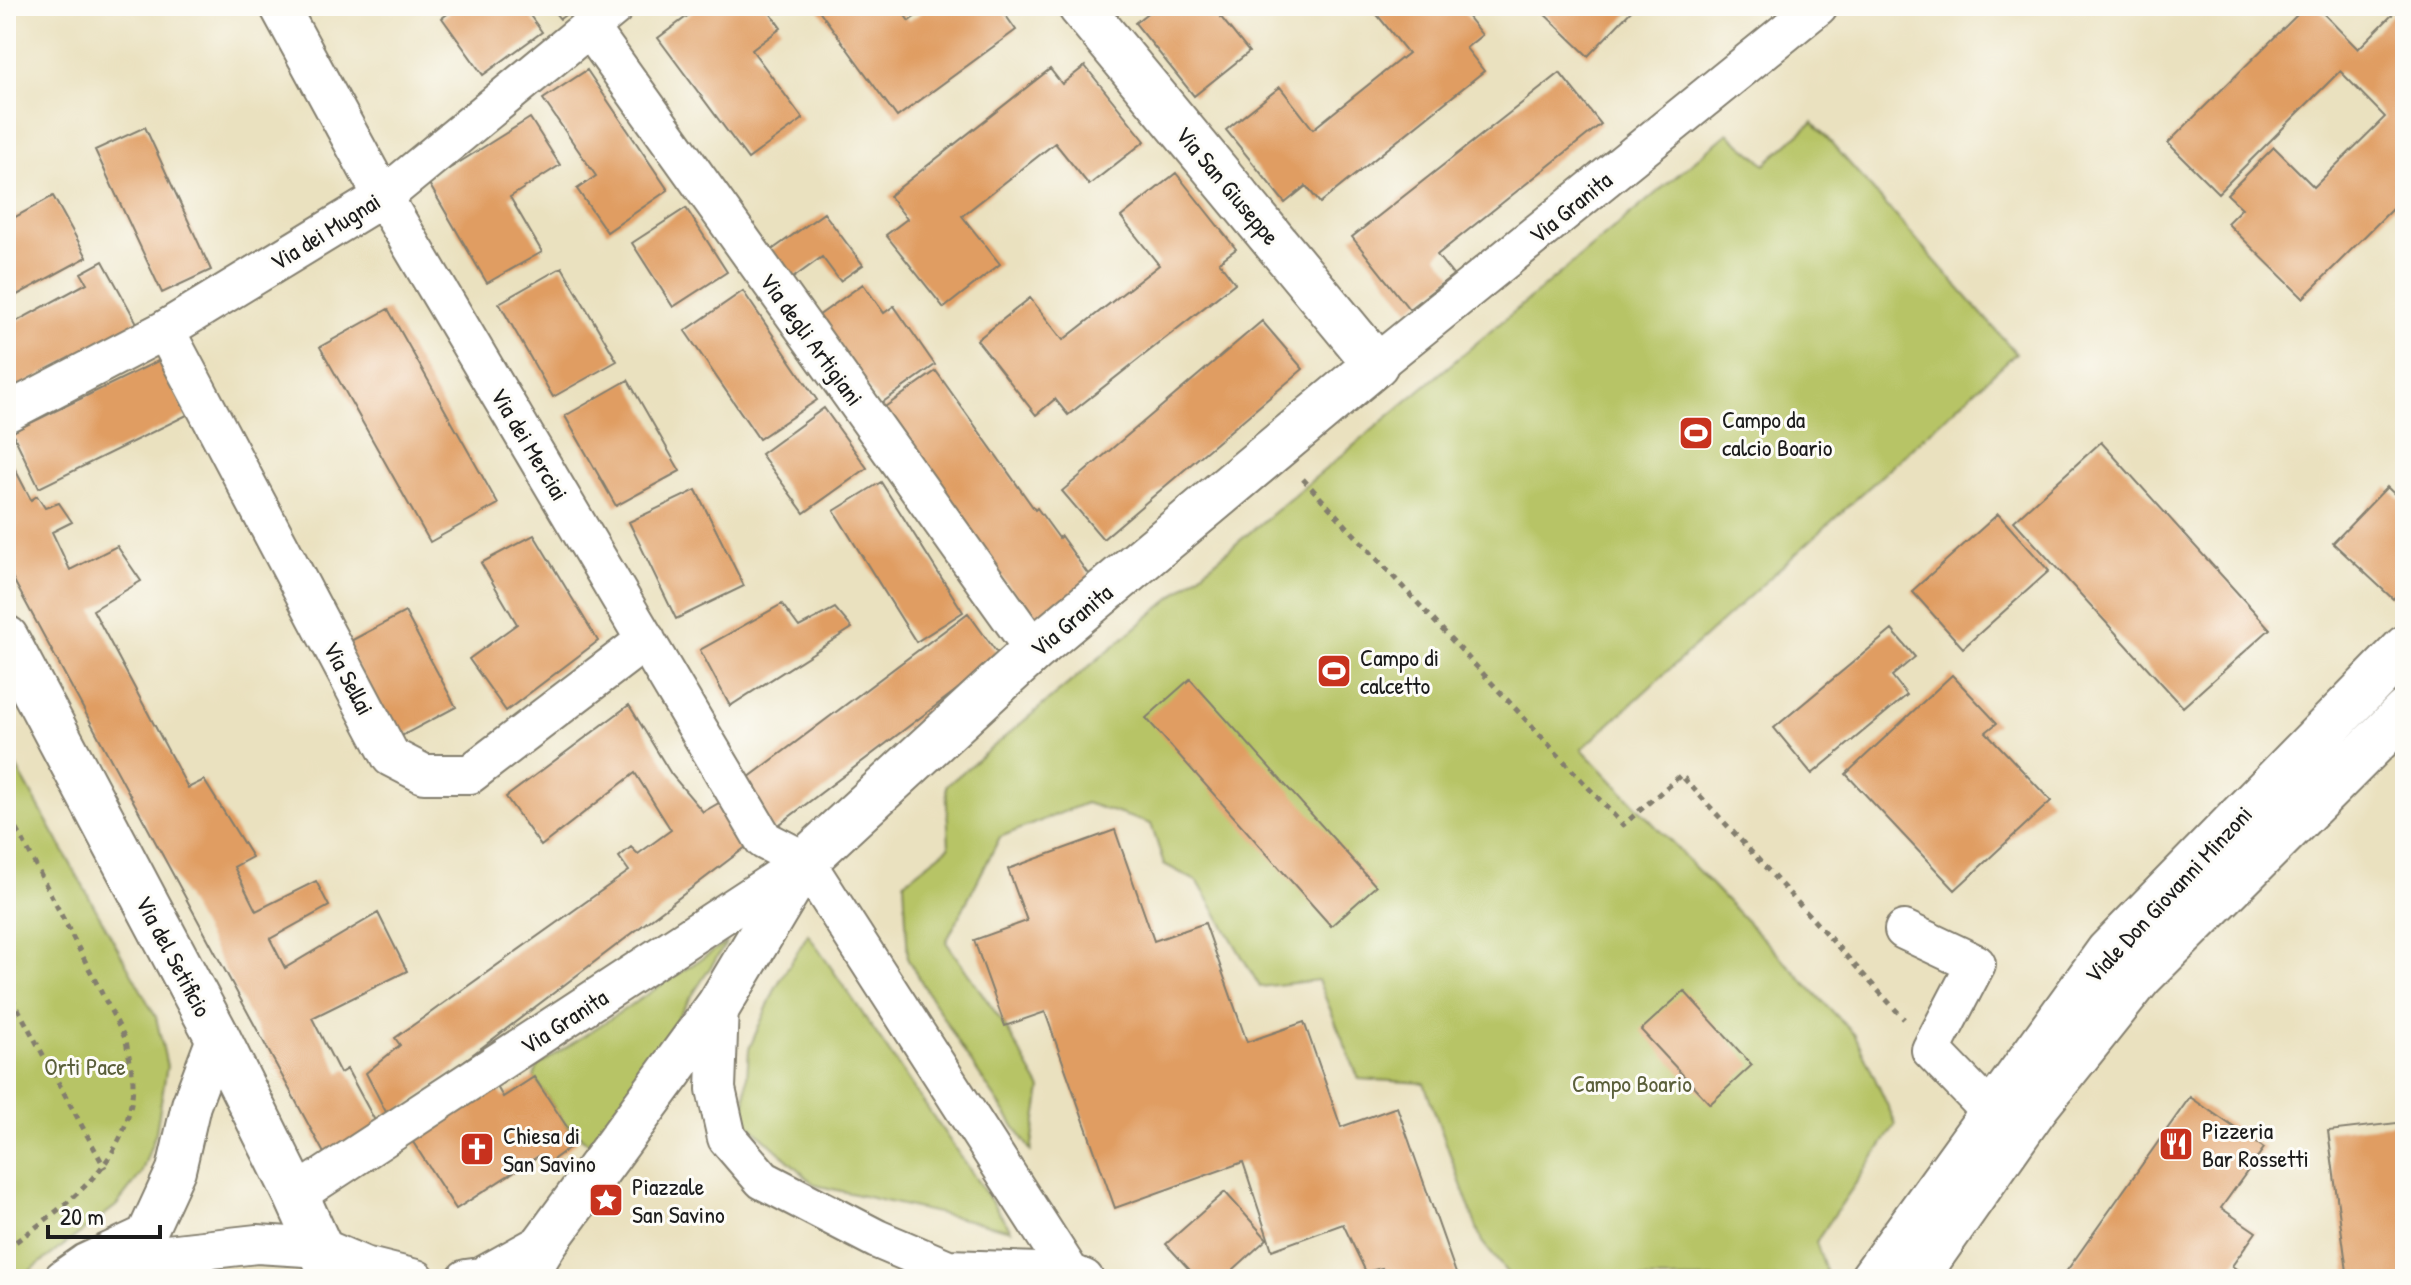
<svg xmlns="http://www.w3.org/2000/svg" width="2411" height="1285" font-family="'Patrick Hand',sans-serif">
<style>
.green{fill:#b7c466;stroke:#6a7041;stroke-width:2}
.building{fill:#e09d62}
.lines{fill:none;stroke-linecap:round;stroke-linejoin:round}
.minor-casing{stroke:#837e6e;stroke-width:42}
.major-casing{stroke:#837e6e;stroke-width:48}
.path{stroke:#837e6e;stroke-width:5;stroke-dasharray:6 6;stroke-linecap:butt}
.minor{stroke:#fff;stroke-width:38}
.major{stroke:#fff;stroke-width:44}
.labels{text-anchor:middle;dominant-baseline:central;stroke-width:6;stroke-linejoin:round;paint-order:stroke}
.street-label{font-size:24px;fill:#1c1c1c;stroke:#fdfcf7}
.poi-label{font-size:24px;fill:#1c1c1c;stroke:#fdfcf7;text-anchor:start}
.park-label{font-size:24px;fill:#5a5f3a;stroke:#fdfcf7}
</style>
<rect width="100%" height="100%" fill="#fdfcf7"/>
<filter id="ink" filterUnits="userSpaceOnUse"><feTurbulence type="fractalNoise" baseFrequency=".0125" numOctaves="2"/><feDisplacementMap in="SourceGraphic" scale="16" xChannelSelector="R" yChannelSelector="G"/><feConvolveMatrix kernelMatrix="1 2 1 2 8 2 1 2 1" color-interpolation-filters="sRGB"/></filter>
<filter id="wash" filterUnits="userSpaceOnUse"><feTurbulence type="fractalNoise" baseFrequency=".006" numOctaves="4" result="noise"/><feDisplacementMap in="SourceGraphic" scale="32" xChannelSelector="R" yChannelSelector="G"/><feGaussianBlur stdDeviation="1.8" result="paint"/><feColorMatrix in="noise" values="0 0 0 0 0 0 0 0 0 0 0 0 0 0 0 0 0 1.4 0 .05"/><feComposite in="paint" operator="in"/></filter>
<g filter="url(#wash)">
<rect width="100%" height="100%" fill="#eae1bf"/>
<path class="green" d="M 1813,122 L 2016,353 L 1582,749 L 1855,1035 L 1896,1124 L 1816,1242 L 1829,1279 L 1512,1279 L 1482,1242 L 1424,1083 L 1359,1079 L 1318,980 L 1260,987 L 1198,882 L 1164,864 L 1151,824 L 1086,803 L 1000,837 L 946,942 L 1005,1026 L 1041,1089 L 1031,1151 L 966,1055 L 908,960 L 904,882 L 949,847 L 946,786 L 1728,133 L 1765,164 Z
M 6,748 L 156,1017 L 167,1066 L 156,1132 L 141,1174 L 116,1206 L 19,1279 L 6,1279 Z
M 808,934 L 1011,1230 L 815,1185 L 744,1120 L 749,1049 L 776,987 Z
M 727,942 L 593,1147 L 564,1123 L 534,1077 L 538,1066 Z"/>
<g id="blocks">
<path class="building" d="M 458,6 L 523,6 L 542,32 L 483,75 L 442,18 Z
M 549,6 L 577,6 L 560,19 Z
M 701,6 L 765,6 L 781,28 L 752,50 L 803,119 L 748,159 L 658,38 Z
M 816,6 L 898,6 L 909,21 L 930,6 L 999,6 L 1016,30 L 897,117 Z
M 1156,6 L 1212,6 L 1249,52 L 1194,96 L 1135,23 Z
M 1370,6 L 1459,6 L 1482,35 L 1466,48 L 1484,71 L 1320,203 L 1306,186 L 1285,203 L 1226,130 L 1280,87 L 1313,129 L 1408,53 Z
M 1536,6 L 1636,6 L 1588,56 Z
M 2306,6 L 2316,6 L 2358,49 L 2399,8 L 2405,15 L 2405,196 L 2303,298 L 2227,223 L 2242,208 L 2227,194 L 2274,147 L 2314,187 L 2385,117 L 2340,71 L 2218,193 L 2168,143 Z
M 1085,66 L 1145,141 L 1089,185 L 1055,143 L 962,216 L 1000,264 L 944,308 L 886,235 L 907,219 L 889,196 L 1050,69 L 1062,84 Z
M 587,70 L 668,190 L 607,232 L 577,189 L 596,176 L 543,99 Z
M 1560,73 L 1601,124 L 1437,255 L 1453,275 L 1409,309 L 1352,237 Z
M 530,118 L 560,165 L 510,197 L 542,252 L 487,283 L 428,182 Z
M 145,127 L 211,270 L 162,293 L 95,150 Z
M 1176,173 L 1236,249 L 1219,262 L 1235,283 L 1068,415 L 1055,399 L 1036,415 L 977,340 L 1030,298 L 1063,340 L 1159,265 L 1121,217 Z
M 53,196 L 87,257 L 6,301 L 6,222 Z
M 686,208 L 727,272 L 673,307 L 632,243 Z
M 824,213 L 863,265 L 840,281 L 822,257 L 790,280 L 769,252 Z
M 103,261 L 137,323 L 6,394 L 6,327 L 87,283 L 81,273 Z
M 562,267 L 617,361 L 553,397 L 499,303 Z
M 863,284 L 884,313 L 894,306 L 935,365 L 880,404 L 818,316 Z
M 743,291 L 817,400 L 759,439 L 685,331 Z
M 388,309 L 498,504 L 430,542 L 320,347 Z
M 1262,321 L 1303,369 L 1103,539 L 1062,491 Z
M 160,360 L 187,415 L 39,488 L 12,432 Z
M 936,371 L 1035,510 L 1037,508 L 1059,538 L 1061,536 L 1095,584 L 1037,625 L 882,409 Z
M 628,380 L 680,471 L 616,506 L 565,416 Z
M 824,408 L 867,468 L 804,513 L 761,454 Z
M 2101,442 L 2270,629 L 2183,707 L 2014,521 Z
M 6,452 L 31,500 L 37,496 L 45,508 L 59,503 L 72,522 L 52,532 L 70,570 L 117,546 L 141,581 L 93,610 L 188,788 L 204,780 L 252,857 L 234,867 L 256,911 L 316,881 L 329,906 L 270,939 L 285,968 L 378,913 L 407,971 L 312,1018 L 340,1073 L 347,1069 L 379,1128 L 326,1157 L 6,566 Z
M 881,482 L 963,612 L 916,642 L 834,511 Z
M 2387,487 L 2405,504 L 2405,586 L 2393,599 L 2333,543 Z
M 696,490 L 744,586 L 676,619 L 629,522 Z
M 1998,514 L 2049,571 L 1963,648 L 1912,591 Z
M 534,535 L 598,641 L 506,711 L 469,659 L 517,624 L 481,563 Z
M 782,604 L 799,627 L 835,608 L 852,628 L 730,706 L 700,650 Z
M 405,612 L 456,707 L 396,739 L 345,644 Z
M 968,613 L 1000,657 L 772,830 L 740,784 Z
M 1892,630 L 1915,657 L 1892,676 L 1907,695 L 1812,774 L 1774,728 Z
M 1952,675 L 1997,723 L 1986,732 L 2051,801 L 1955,890 L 1846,774 Z
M 1190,679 L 1376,886 L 1331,926 L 1146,718 Z
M 629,705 L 671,774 L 703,812 L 724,800 L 755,840 L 389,1118 L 366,1073 L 400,1045 L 395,1038 L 629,871 L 619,857 L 631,847 L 638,854 L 671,830 L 635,773 L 541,846 L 506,797 Z
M 1115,830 L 1154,941 L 1205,923 L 1247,1042 L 1304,1022 L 1341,1127 L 1397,1107 L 1458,1279 L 1387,1279 L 1382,1268 L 1366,1272 L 1343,1224 L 1272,1250 L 1243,1162 L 1115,1208 L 1045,1012 L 1005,1026 L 974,940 L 1027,921 L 1008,869 Z
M 1684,991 L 1752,1065 L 1710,1104 L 1641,1030 Z
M 534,1077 L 577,1142 L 547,1164 L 540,1155 L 456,1209 L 411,1139 L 496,1085 L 503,1097 Z
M 2190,1097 L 2264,1148 L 2221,1208 L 2256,1232 L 2232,1266 L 2251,1279 L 2061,1279 Z
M 2405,1122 L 2405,1176 L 2401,1176 L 2405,1208 L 2405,1279 L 2348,1279 L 2328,1131 Z
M 1225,1192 L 1267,1239 L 1223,1279 L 1198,1279 L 1166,1244 Z"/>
</g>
</g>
<g filter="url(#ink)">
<use href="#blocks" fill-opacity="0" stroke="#837e6e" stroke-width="2"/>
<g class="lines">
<g class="minor-casing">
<path id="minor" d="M 279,6 L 383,197 L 764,840 L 805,861 L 1070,1273
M 589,27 L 1034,650
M 165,330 L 391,757 L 424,774 L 470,774 L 646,640
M 1376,364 L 1818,6
M 6,413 L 165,330 L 383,197 L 615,6
M 1904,930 L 1976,964 L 1931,1050 L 1991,1112
M 719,1005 L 716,1089 L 727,1138 L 763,1180 L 877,1239 L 948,1269 L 1070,1273 L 1084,1279
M 296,1195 L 805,861
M 86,1263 L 257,1244 L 322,1248 L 364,1266 L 416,1279
M 63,1279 L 86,1263 L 146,1235 L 176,1170 L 191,1105 L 217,1036
M 466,1279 L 481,1277 L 546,1241"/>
</g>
<g class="major-casing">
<path id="major" d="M 6,638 L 217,1036 L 296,1195 L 334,1279
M 523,1279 L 546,1241 L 719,1005 L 805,861 L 1034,650 L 1376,364 L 1080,6
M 1872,1279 L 2108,952 L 2405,648
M 1915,1279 L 2036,1107 L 2140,977 L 2405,712"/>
</g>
<path class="path" d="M 1303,479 L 1623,825 L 1681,775 L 1904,1019
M 6,808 L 126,1040 C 128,1054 133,1070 133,1083 C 131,1164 64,1206 6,1249
M 6,987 L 105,1168"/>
<use href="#minor" class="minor"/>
<use href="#major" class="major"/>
</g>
</g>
<defs>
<g id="stadium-square" transform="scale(1.8)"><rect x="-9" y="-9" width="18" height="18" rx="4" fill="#c8321e" stroke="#fdfcf7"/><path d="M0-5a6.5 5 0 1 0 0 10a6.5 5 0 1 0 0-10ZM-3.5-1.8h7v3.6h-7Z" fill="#fff"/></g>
<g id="restaurant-square" transform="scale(1.8)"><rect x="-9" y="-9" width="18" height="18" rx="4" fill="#c8321e" stroke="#fdfcf7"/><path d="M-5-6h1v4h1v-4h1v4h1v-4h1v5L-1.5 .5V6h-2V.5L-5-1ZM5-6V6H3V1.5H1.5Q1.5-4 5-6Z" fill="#fff"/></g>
<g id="church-square" transform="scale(1.8)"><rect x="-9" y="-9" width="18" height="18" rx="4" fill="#c8321e" stroke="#fdfcf7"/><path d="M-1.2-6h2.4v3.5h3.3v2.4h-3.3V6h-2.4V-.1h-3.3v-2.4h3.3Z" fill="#fff"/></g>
<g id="sight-square" transform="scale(1.8)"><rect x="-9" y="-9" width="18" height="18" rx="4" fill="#c8321e" stroke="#fdfcf7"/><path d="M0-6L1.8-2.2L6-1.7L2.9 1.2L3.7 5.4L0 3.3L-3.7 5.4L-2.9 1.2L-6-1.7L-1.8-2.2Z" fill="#fff"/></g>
</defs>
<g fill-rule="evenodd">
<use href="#stadium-square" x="1696" y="433"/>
<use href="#stadium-square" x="1334" y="671"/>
<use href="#restaurant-square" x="2176" y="1144"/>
<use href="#church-square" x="477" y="1149"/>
<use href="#sight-square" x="606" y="1200"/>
</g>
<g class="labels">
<g class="street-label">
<text transform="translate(1228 185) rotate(50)">Via San Giuseppe</text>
<text transform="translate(1570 207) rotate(-39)">Via Granita</text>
<text transform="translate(325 231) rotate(-32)">Via dei Mugnai</text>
<text transform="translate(812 339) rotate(54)">Via degli Artigiani</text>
<text transform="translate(530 444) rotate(59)">Via dei Merciai</text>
<text transform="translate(1071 620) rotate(-40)">Via Granita</text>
<text transform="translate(349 678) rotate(62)">Via Sellai</text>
<text transform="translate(2168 894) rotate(-47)">Viale Don Giovanni Minzoni</text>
<text transform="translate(174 956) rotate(62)">Via del Setificio</text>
<text transform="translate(564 1021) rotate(-33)">Via Granita</text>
</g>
<g class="poi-label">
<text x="1722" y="419">Campo da<tspan x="1722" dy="28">calcio Boario</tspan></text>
<text x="1360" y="657">Campo di<tspan x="1360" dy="28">calcetto</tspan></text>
<text x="2202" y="1130">Pizzeria<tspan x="2202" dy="28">Bar Rossetti</tspan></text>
<text x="503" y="1135">Chiesa di<tspan x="503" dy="28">San Savino</tspan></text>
<text x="632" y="1186">Piazzale<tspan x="632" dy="28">San Savino</tspan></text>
</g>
<g class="park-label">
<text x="85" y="1066">Orti Pace</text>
<text x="1632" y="1083">Campo Boario</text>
</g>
</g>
<rect width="2411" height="1285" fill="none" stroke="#fdfcf7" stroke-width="32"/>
<path d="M48 1225v12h112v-12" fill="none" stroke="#1c1c1c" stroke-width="4"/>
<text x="60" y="1225" font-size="24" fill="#1c1c1c" stroke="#fdfcf7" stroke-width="6" paint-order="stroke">20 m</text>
</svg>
